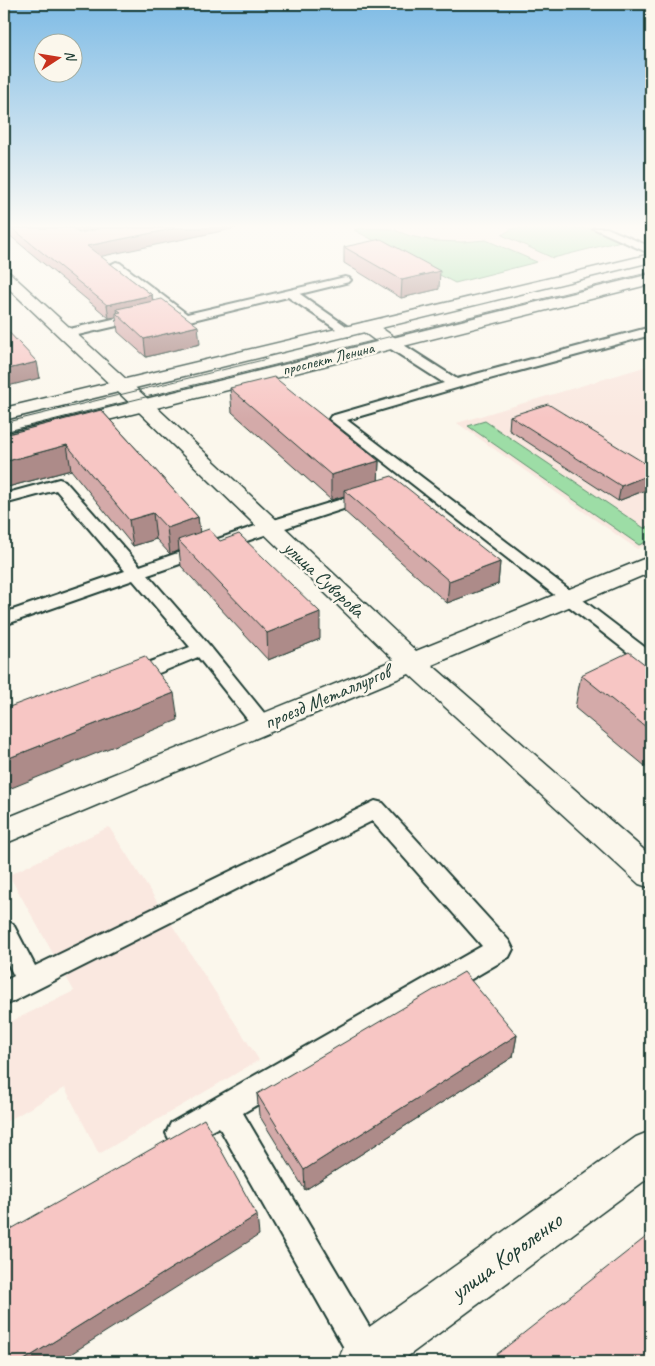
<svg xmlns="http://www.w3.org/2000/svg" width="655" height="1366" font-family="Caveat,sans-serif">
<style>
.built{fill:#fae8e0}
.green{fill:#9ddda6;stroke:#5e8d6d}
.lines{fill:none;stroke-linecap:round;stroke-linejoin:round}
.service-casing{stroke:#1f3d34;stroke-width:4}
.minor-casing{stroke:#1f3d34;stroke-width:3}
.primary-casing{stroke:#1f3d34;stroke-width:3}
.service{fill:#fbf7ec;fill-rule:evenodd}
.minor{fill:#fbf7ec;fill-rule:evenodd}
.primary{fill:#fbf7ec;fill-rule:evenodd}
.tram{stroke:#1f3d34;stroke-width:1}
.wall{fill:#d4aaa9;stroke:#1f3d34}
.shaded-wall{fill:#ad8b89;stroke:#1f3d34}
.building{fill:#f7c6c4;stroke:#1f3d34}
.labels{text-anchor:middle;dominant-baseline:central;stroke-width:5;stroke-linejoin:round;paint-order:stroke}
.far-street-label{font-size:16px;fill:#1f3d34;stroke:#fbf7ec}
.street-label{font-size:20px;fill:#1f3d34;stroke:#fbf7ec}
.near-street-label{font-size:24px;fill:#1f3d34;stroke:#fbf7ec}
</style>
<rect width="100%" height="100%" fill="#fbf7ec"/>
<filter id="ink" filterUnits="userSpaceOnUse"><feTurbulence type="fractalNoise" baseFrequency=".02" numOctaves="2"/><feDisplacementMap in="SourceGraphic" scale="10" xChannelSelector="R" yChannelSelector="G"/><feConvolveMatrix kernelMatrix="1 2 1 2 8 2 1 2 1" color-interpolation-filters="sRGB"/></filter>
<g filter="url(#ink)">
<path class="built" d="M 352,228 L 590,228 L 621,241 L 455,283 Z
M 651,365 L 651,543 L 637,549 L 457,423 Z
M 109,827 L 259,1060 L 99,1154 L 65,1088 L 4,1123 L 4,1025 L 74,991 L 9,875 Z"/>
<path class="green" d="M 361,228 L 392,229 L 410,236 L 434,241 L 462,242 L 486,240 L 537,262 L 455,283 L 354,230 Z
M 513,228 L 590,228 L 621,241 L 553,258 L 502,235 Z
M 485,421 L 644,528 L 651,525 L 651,540 L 639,545 L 468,426 Z"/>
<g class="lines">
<g class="service-casing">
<path id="service" d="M 4,228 L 20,228 L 19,230 L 4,233 Z
M 593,228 L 607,228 L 651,247 L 651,254 Z
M 116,262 L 120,263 L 187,314 L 345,277 L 349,278 L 351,280 L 349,282 L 300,294 L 355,332 L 349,336 L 345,335 L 288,297 L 185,322 L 181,321 L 112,267 L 110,265 Z
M 143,312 L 147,313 L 149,316 L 147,319 L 65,338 L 59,334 L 61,331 Z
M 651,327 L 651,335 L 460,387 L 347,420 L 651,652 L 651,667 L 644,665 L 329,419 L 331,416 L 444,383 L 386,346 L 385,343 L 386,340 L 396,340 L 457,379 Z
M 59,479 L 65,481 L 140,566 L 264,523 L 365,492 L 377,492 L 379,495 L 377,498 L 276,531 L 148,575 L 209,645 L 269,719 L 272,724 L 269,729 L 262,731 L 255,729 L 198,657 L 137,682 L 130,683 L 123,682 L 120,677 L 123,672 L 190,647 L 133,580 L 4,625 L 4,613 L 125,571 L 56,490 L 4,504 L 4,494 Z
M 375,801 L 383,803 L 509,941 L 513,949 L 509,957 L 243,1113 L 380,1345 L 385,1357 L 383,1362 L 352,1362 L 219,1127 L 181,1147 L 171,1143 L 166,1133 L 171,1123 L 482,946 L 372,821 L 4,1006 L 4,981 L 14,976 L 4,956 L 4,921 L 13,924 L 35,966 Z"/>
</g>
<g class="minor-casing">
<path id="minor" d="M 4,271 L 10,273 L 151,402 L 416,651 L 651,556 L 651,572 L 432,665 L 651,856 L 651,888 L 639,884 L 409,674 L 4,844 L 4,819 L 394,660 L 137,410 L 4,284 Z
M 368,322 L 374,323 L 397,339 L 400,343 L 397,347 C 384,350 373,338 362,331 L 359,327 L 362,323 Z
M 651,1131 L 651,1176 L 400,1362 L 338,1362 L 344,1345 L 636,1137 Z"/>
</g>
<g class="primary-casing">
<path id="primary" d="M 651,254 L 651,262 L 4,420 L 4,408 Z
M 651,274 L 651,284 L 4,446 L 4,434 Z"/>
</g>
<use href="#service" class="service"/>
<use href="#minor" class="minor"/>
<use href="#primary" class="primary"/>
<path class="tram" d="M 4,423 L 267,359
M 4,432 L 651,272"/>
</g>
<path class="wall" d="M 6,228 L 72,228 L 79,233 L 80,233 L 74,228 L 236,228 L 100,256 L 152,295 L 153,301 L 200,344 L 146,357 L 118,332 L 116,317 L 109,318 L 8,234 Z
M 344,247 L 439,289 L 401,298 L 344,263 Z
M 230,388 L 379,461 L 378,480 L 500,562 L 498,584 L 447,603 L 344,511 L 344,496 L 331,500 L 232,412 Z
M 101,410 L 198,517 L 200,533 L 220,541 L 320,639 L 268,660 L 181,566 L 179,550 L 170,554 L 156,539 L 133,546 L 71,470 L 4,488 L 4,435 Z
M 510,416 L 651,467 L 651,488 L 618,501 L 509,430 Z
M 651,669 L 651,771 L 575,708 L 581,675 Z
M 517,1035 L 513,1057 L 305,1190 L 259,1115 L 257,1094 Z"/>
<path class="shaded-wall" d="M 82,228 L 112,228 L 82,234 Z
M 177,228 L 236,228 L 89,259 L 87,246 Z
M 440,271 L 439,289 L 401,298 L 402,280 Z
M 152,295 L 153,308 L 121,312 L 117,309 L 118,315 L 116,313 L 116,317 L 109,318 L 107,305 Z
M 198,326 L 200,344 L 146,357 L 144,339 Z
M 37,362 L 40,378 L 4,387 L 4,370 Z
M 67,445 L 71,470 L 4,488 L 4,462 Z
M 379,461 L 378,485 L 344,490 L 344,496 L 331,500 L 331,475 Z
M 651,474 L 651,488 L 618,501 L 621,486 Z
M 153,513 L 156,539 L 133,546 L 129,520 Z
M 198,517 L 201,543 L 178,540 L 179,550 L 170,554 L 167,528 Z
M 500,562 L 498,584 L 447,603 L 449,581 Z
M 320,612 L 320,639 L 268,660 L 267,633 Z
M 174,693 L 178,720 L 4,791 L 4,760 Z
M 517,1035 L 513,1057 L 305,1190 L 304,1170 Z
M 257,1215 L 259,1235 L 58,1362 L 21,1362 Z"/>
<path class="building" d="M 12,228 L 72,228 L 79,233 L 102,228 L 177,228 L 87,246 L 152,295 L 107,305 Z
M 381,239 L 440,271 L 402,280 L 344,247 Z
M 162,299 L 198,326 L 144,339 L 116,313 L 121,312 L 117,309 Z
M 4,327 L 37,362 L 4,370 Z
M 274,377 L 379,461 L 331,475 L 230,388 Z
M 548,404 L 651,467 L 651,474 L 621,486 L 510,416 Z
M 101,410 L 198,517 L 167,528 L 153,513 L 129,520 L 67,445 L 4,462 L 4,435 Z
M 392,476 L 500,562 L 449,581 L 344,490 Z
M 209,529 L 220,541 L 239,534 L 320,612 L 267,633 L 178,540 Z
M 629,652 L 651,669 L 651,731 L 581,675 Z
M 145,656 L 174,693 L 4,760 L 4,709 Z
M 464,972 L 517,1035 L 304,1170 L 257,1094 Z
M 204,1119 L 257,1215 L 21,1362 L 4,1362 L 4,1233 Z
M 651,1233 L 651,1362 L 487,1362 Z"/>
</g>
<linearGradient id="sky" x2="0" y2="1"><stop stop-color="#7ebbe5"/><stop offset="0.54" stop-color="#fdfbf6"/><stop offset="1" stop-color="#fdfbf6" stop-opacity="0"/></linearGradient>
<rect width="655" height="419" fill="url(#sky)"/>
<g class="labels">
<g class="far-street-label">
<text transform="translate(328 359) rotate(-14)">проспект Ленина</text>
</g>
<g class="street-label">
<text transform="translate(324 579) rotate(43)">улица Суворова</text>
<text transform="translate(327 697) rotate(-23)">проезд Металлургов</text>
</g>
<g class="near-street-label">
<text transform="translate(506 1256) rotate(-36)">улица Короленко</text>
</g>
</g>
<rect width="655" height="1366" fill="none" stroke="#fbf7ec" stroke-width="20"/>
<rect x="10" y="10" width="635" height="1346" fill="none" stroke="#1f3d34" stroke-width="2" filter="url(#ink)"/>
<g transform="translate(58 58) rotate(78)"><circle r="24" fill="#fbf7ec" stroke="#a3ada2"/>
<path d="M0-4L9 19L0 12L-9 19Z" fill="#c8321e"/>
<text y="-8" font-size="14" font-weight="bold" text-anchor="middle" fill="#1f3d34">N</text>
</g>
</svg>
